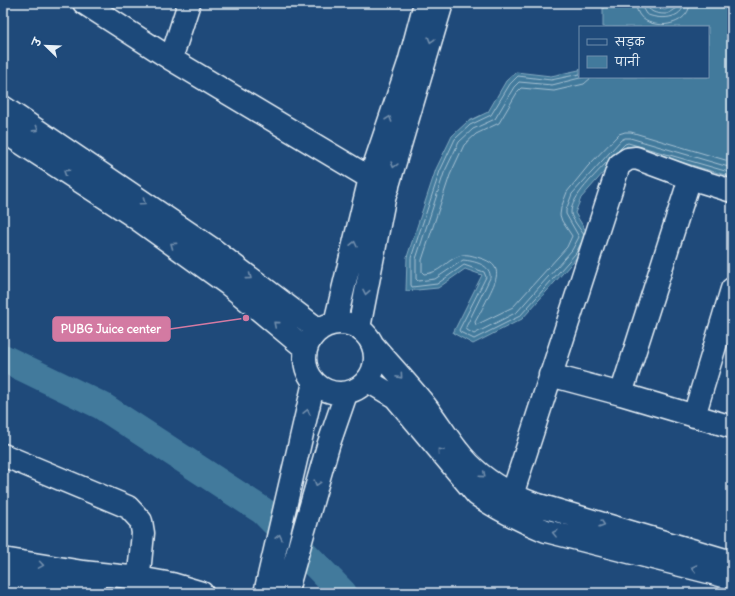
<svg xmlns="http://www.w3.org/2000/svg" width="735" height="596" font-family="Delius,'Playpen Sans Deva',sans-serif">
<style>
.water{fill:#427a9c;stroke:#84aac1}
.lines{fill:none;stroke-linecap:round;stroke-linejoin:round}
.shore{stroke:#a6c1d3;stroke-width:1}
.river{stroke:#427a9c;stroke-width:28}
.minor-casing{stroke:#e8f1f8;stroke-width:25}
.minor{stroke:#1f4a7a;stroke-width:22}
.oneway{stroke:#6f8dac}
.leader{fill:none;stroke:#d37aa2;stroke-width:1.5}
.callout-dot{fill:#d37aa2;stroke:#1f4a7a;stroke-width:1.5}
.callout{fill:#d37aa2;stroke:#d37aa2;stroke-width:1.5}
.callout-label{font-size:12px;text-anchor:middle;font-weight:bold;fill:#fff}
</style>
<rect width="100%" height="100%" fill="#1f4a7a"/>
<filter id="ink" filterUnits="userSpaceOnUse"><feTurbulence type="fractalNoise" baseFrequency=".025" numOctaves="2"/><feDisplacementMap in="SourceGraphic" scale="8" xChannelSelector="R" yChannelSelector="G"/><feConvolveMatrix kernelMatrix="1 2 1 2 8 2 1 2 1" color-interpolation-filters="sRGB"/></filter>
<g filter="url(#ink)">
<path class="water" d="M 603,3 L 651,3 L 651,7 L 665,10 L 678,3 L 732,3 L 732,177 L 627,146 L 581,198 L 575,213 L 589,236 L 579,255 L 522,319 L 473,344 L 453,333 L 482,275 L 465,269 L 438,288 L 406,291 L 407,257 L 436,169 L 452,136 L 467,122 L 488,112 L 506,81 L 516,72 L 551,76 L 579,70 L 580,68 L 580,77 L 708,77 L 708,27 L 603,27 Z"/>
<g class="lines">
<path class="shore" d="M 636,3 C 635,33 689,31 690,3
M 642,3 L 643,9 L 646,14 C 658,20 683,20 684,3
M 647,3 C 647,12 657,14 665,14 C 669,14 674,10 677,8 L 679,3
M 580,74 L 551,80 L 518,76 L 510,84 L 491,115 L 470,125 L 455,139 L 440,171 L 411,258 L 411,285 L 412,287 L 437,284 L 464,265 L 484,272 L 486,277 L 459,330 L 460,332 L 474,339 L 520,316 L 576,253 L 581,243
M 584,77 L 552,85 L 519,82 L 514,87 L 495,119 L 473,129 L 459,142 L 444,173 L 416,259 L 416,279 L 418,281 L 435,279 L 463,260 C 474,261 492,265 490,278 L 466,327 L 467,330 L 474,334 L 517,312 L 572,250 L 579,237 L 566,214 L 566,210 L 572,194 L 621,140 L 625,138 L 630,138 L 732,168
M 592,77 L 584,84 L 554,91 L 521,88 L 518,91 L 499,123 L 476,134 L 464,145 L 450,175 L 422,260 L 422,272 L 424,274 C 441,273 445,261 459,256 C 466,253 473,256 480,258 C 503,265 498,277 489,295 C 485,304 480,313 475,322 L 476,325 L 513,307 L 567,247 L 572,236 L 562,221 L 560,215 L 561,208 L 567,192 L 588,166 L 619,134 L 625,132 L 631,132 L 732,162
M 616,153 L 625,144 L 628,143 L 732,173
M 584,235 C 581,230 571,218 571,213 C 570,198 598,172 607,162"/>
<path class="river" d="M 3,358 L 102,406 L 263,511 L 343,593"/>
<g class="minor-casing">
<path id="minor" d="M 84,3 L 171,59 L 370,178 L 388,187
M 171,59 L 189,3
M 3,107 L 211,248 L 319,330
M 3,131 L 132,215 L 228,284 L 306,349
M305 358a35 35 0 1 1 70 0a35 35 0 1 1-70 0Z
M 335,323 L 370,178 L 409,63 L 425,3
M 359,328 L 384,199 L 442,3
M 374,346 C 391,366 408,384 424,404 C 436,419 446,436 458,451 C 477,476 503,492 532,503 L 732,562
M 550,375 L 621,394 L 732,427
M 368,381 L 395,397 L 477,495 C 499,510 521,521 546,531 L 732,578
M 621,394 L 690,178
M 694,416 L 732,289
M 3,455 L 128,507 L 141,521 L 143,533 L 137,593
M 512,495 L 619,165 L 628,159 L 636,158 L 690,178 L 732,191
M 3,559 L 83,572 L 139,578 L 172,584 L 202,593
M 3,576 L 34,582 L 94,586
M 265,593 L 314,382
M 287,593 L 290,579 L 328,446 L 346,394"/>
</g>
<use href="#minor" class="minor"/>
</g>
<defs><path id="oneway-chevron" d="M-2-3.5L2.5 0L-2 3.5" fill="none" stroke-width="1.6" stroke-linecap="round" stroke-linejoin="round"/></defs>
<g class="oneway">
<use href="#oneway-chevron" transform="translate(431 40) rotate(106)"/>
<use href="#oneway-chevron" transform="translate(389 119) rotate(-71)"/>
<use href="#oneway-chevron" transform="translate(36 129) rotate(33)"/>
<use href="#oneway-chevron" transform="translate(394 165) rotate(106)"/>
<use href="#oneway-chevron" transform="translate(66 172) rotate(-147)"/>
<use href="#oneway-chevron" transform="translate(143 202) rotate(35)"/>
<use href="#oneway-chevron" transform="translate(354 244) rotate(-77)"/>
<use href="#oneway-chevron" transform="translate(173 245) rotate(-144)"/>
<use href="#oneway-chevron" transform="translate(249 277) rotate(37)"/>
<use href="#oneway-chevron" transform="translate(366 292) rotate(101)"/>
<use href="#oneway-chevron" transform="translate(276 324) rotate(-140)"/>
<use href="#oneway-chevron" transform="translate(400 376) rotate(49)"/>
<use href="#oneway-chevron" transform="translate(307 412) rotate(-77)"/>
<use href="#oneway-chevron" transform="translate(440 451) rotate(-130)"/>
<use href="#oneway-chevron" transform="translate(483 475) rotate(40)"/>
<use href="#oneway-chevron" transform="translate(317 483) rotate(106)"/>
<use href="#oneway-chevron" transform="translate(602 524) rotate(17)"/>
<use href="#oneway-chevron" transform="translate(555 533) rotate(-166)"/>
<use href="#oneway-chevron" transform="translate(279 537) rotate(-77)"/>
<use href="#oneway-chevron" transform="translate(41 565) rotate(9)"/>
<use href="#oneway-chevron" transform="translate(694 568) rotate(-166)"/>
</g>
</g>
<path class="leader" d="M246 318L170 329"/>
<circle class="callout-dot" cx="246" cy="318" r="4"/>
<rect class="callout" x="53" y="317" width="117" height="24" rx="4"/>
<g class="callout-label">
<text x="111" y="333">PUBG Juice center</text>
</g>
<rect width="735" height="596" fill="none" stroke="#1f4a7a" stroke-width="16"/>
<rect x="8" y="8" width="719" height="580" fill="none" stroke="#e8f1f8" stroke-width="1.5" filter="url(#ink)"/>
<rect x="579" y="26" width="130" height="52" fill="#1f4a7a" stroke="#6f8dac"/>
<rect x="587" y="39" width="20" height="6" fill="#1f4a7a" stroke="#6f8dac"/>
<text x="615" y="46" font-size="12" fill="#e8f1f8">सड़क</text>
<rect x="587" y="56" width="20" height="12" fill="#427a9c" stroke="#6f8dac"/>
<text x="615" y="66" font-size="12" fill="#e8f1f8">पानी</text>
<g transform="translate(46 46) rotate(293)" stroke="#1f4a7a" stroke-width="3" paint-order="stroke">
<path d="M0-3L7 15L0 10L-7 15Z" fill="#e8f1f8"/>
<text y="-6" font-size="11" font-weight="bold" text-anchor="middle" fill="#e8f1f8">उ</text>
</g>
</svg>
